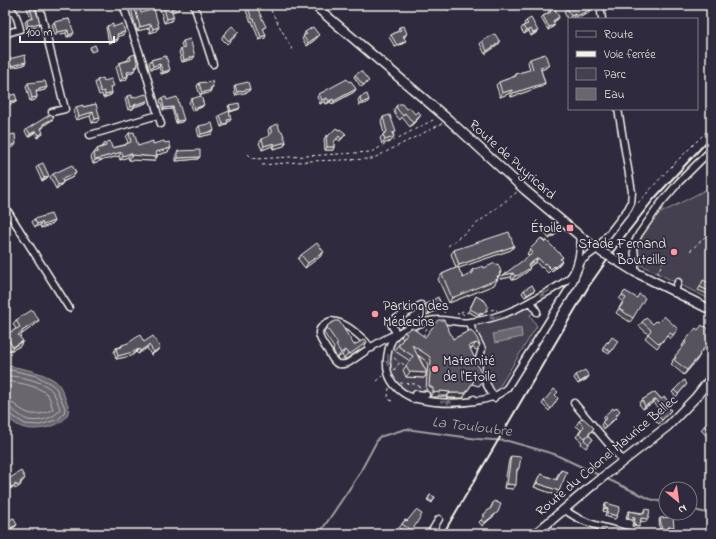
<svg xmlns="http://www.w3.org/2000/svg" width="716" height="539" font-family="'Indie Flower',sans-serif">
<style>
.green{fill:#454050;stroke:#9c989c}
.water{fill:#6a6670;stroke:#a19ea0}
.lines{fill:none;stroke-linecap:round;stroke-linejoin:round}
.shore{stroke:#bdb9b8;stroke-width:1}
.stream{stroke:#a19ea0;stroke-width:2}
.minor-casing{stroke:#f4f1e8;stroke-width:9}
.major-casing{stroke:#f4f1e8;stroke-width:11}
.path{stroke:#f4f1e8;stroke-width:1;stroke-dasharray:3 3;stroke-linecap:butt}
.minor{stroke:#2f2a3d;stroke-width:6}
.major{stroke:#2f2a3d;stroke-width:8}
.rail{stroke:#f4f1e8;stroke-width:2}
.major-bridge-casing{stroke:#f4f1e8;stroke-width:11;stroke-linecap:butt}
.major-bridge{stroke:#2f2a3d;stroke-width:8}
.wall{fill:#4a4752;stroke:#f4f1e8;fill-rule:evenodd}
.shaded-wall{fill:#3c3942;stroke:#f4f1e8}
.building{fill:#56525f;stroke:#f4f1e8}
.oneway{fill:#747079}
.poi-dot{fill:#ff9aa2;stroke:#2f2a3d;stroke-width:1.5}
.labels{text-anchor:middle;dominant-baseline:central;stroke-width:3.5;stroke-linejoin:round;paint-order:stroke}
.street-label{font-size:14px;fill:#f4f1e8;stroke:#2f2a3d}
.poi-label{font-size:14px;fill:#f4f1e8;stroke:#2f2a3d;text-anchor:end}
.water-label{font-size:15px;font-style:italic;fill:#b6b2b2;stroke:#2f2a3d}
</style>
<rect width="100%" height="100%" fill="#2f2a3d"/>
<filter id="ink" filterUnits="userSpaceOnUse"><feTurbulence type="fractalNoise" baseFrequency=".025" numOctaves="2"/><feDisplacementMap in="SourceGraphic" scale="8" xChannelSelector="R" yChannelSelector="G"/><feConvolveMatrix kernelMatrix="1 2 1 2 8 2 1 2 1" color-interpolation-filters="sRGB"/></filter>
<g filter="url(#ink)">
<path class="green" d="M 711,187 L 711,300 L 637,263 L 637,243 L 655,216 Z
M 530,305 L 534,312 L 530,315 L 537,326 L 498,389 L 500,392 L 497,393 L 494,392 L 482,371 L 482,367 L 487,357 L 475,331 L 475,326 L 478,322 Z
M 412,328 L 417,329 L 417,333 L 395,349 L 395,351 L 399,354 L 407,348 L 426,361 L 428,365 L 426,392 L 418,391 L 409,394 C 405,391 399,388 396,385 C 386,371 386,341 403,332 C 406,330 409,329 412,328 Z"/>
<path class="water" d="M 521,328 L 522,337 L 495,343 L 493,334 Z
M 10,366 C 25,369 41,372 54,380 C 60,384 61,389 64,395 C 66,401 70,407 68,413 C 64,427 37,431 25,428 C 18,427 10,420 5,415 L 5,367 Z"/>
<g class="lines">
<path class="shore" d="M 5,371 L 11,370 L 37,376 L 51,384 L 56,388 L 65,408 L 64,413 L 59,419 L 40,425 L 25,424 L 8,413 L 5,412
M 5,376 C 16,375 45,381 52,391 C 56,396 58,403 60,409 C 55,419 38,422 28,420 C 19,417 14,408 5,407
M 5,382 C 15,381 39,386 47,394 C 50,397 51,404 53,409 C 47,413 35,416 28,413 C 19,410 15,402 5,401"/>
<path class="stream" d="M 605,478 L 650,499 L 666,503
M 690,509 L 711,514
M 319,534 L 358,476 L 379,437 L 406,429 L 478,439 L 508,441 L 554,454 L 601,476"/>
<g class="minor-casing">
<path id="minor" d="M 39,5 L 65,109 L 52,112
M 194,5 L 213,64
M 600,5 L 602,19
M 5,6 C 16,10 17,18 20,29 L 5,34
M 158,115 L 161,124
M 90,135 L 158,115 L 143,63 L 123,5
M 5,209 L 7,210 L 69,308
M 635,272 L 635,257 L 634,248 L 635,242 L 639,234 L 661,203 L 679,182 L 711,150
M 674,293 L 678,282
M 537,312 L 531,301 C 540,296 565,284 571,276 C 579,265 580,250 581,237
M 390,322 L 421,305
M 470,322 L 472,330 L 482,349 L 478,362 L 479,370 L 494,398
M 372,348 C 368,346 367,342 363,339 C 354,331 344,322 331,321 C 312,329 319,338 328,351 C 331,356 333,362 338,364 C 342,365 345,364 348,363 C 362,354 382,338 397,334 L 392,326
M 413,399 L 416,394 L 426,395
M 474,399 L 475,401 C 488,399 497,397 507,388 L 572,284 L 580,264 L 582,260 L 597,249 L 628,209 L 631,203 L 632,192 L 618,109
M 475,401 C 456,404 436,403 417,399 C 407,397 396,389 391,380 C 384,368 386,344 397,334 C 404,328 428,320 437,320 C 448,319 459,324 471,322 C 494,319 511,313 531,301
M 574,403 L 623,461
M 564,509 C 582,524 607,528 630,534
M 430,534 L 439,519"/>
</g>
<g class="major-casing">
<path id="major" d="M 314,5 L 449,120 L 525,190 L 581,237 L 603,253
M 614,259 L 635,272 L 711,310
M 535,534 L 594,484 L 668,426 L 696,397 L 711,378"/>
</g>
<path class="path" d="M 268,5 L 293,51
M 248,154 L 252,158 L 257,159 L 371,152 L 435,119
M 262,165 L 310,161 L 372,159 L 443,123
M 638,203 L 666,172 L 711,127
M 448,246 L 517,192
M 690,251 L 709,233
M 641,260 L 654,258
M 657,274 L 663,262
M 439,299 L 445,314
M 485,311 L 496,309 L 497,311
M 464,315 L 462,313 L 457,314 L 463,311 L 468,313
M 423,336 L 427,328
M 394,358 L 399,362
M 394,370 L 400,362 L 406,366
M 377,381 L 383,376
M 400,383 L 415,384 L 422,388
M 389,388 L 388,397 L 390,400 L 392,401"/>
<use href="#minor" class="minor"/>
<use href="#major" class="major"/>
<path class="rail" d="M 443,534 L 589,286 L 617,246 L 653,200 L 711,137"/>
<g class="major-bridge-casing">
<path id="major-bridge" d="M 603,253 L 614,259"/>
</g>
<use href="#major-bridge" class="major-bridge"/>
</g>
<path class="wall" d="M 29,5 L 39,26 L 27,29 L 25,22 L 27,20 L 31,19 L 27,8 Z
M 134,5 L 141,13 L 159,27 L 156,31 L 150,33 L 149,28 L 137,31 L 131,9 Z
M 159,5 L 185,5 L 184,6 L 180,7 L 178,10 L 172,12 L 171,21 L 164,23 Z
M 446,5 L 458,5 L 449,11 Z
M 461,5 L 470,5 L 463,9 Z
M 248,8 L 266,35 L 265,38 L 259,40 L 252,21 L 251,22 L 246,11 Z
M 567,8 L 573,9 L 589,13 L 576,19 L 573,19 L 573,18 L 568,20 L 564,12 Z
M 550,10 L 559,17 L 557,20 L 553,22 L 553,27 L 548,30 L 541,18 L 543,16 L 548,13 L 548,12 Z
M 69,19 L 72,36 L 67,37 L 66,33 L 55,35 L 52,25 L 54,22 Z
M 526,21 L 536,33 L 531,36 L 529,31 L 524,34 L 521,29 L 523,26 L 525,25 L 524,23 Z
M 107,26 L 113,27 L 123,35 L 118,36 L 118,39 L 117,41 L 109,43 L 106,28 Z
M 399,27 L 406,36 L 404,37 L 404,43 L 395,47 L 389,37 L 391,35 L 398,31 L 398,30 Z
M 305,32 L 319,35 L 317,38 L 307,46 L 302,39 L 304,36 L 304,35 Z
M 224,34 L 237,35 L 227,44 L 222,39 L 222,37 Z
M 183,41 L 193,59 L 182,62 L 179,52 L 181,49 L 183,49 L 181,44 Z
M 482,41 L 498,45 L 485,54 L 480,44 Z
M 130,56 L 138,66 L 132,73 L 128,74 L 128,76 L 126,80 L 120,81 L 116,67 L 119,63 L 128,60 L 128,59 Z
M 166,56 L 168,72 L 161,74 L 159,67 L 151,69 L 149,63 L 151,60 Z
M 9,59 L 26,62 L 24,65 L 9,68 L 7,62 Z
M 530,59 L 546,68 L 541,70 L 545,83 L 543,86 L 511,97 L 510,93 L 500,97 L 496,85 L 499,82 L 513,77 L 515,74 L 530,70 L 528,62 Z
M 355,75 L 367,83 L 361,87 L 354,77 Z
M 97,80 L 104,81 L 112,89 L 111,89 L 112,93 L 111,95 L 103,98 L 102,94 L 99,95 L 95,83 Z
M 349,82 L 356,89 L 354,92 L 332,104 L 330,102 L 326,104 L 325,101 L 320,104 L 317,97 L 319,94 Z
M 28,83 L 47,87 L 45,90 L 36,92 L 37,97 L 35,100 L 30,101 L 26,86 Z
M 199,83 L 206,83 L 213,87 L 209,93 L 200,95 L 197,86 Z
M 235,85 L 250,89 L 248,92 L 235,95 L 234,87 Z
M 127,96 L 146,103 L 134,107 L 133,109 L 128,110 L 125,99 Z
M 360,97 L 367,103 L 359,105 L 358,100 Z
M 162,98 L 167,100 L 184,120 L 182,122 L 176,123 L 172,109 L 163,110 L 160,100 Z
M 191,99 L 204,105 L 202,107 L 192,111 L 189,102 Z
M 96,104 L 97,122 L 92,123 L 90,116 L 76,120 L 74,111 L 76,107 L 83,107 Z
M 229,105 L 239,109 L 230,112 L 228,106 Z
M 396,106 L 406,109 L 418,119 L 410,127 L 402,117 L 400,120 L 395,114 L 394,110 Z
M 220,115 L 231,119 L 230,121 L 228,122 L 226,125 L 221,127 L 218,117 Z
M 383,117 L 394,135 L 391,141 L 382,144 L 380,138 L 384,134 L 381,121 Z
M 54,118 L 52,120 L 44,125 L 44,126 L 43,128 L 41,129 L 42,135 L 37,138 L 34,133 L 28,137 L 25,131 L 27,129 Z
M 199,126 L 212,134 L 199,137 L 197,129 Z
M 270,127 L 280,131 L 286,142 L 284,146 L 273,149 L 272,146 L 262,150 L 259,143 L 262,139 L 267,137 L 269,135 L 268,130 Z
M 339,130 L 346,134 L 340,141 L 337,139 L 334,142 L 334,147 L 333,150 L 325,150 L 324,139 L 326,136 L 328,136 Z
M 129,133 L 138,146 L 165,143 L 171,148 L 168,152 L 157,155 L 157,157 L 154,161 L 129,160 L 128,157 L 120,160 L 119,156 L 99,161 L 97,163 L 93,164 L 91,157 L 97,149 L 102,147 L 105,143 L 112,148 L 124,145 L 128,143 L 126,137 Z
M 178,151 L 198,159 L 176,161 L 176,154 Z
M 38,165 L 49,176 L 47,178 L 42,181 L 36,168 Z
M 53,174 L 73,177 L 63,182 L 60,186 L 56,189 L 50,177 Z
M 34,219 L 54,221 L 52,224 L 41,228 L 40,225 L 35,227 L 32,222 Z
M 547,230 L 555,235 L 549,239 L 545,233 Z
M 545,242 L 563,257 L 561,260 L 559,265 L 552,271 L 551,270 L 548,273 L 542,267 L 541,268 L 536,262 L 529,267 L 527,272 L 516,279 L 512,280 L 511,277 L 500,279 L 529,256 L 527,254 L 530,249 Z
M 514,246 L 511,250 L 458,268 L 463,278 L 468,275 L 472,270 L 484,268 L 501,272 L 494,285 L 449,303 L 438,279 L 442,274 L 456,268 L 451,254 L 454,250 Z
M 301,255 L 321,256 L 305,268 L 298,259 Z
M 524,290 L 535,290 L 533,292 L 525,297 L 522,293 Z
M 625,291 L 633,318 L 630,322 L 616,313 L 623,301 L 619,299 Z
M 476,296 L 485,312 L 483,314 L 477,316 L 468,312 Z
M 427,303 L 442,307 L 440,309 L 427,315 L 424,310 L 426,307 L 425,305 Z
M 16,320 L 39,320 L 36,324 L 22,334 L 19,337 L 23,341 L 20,346 L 10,351 L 5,343 L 5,336 L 16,329 L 13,324 Z
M 642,322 L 653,324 L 658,322 L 675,333 L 670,339 L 667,336 L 657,348 L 645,338 L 648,334 L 639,326 Z
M 328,325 L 354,345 L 364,347 L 346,359 L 344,359 L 342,355 L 337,358 L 333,350 L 334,348 L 324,333 Z
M 471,330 L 480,345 L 477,350 L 472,348 L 470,349 L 484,379 L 479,386 L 472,384 L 463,398 L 446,398 L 447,396 L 438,396 L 437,397 L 430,397 L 430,393 L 426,390 L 427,374 L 424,378 L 406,377 L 403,370 L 410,361 L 395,351 L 395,349 L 403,339 L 401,337 L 404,332 L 425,337 L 453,339 ZM 418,355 L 426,361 L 428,365 L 427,373 Z
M 709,340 L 707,345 L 699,354 L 697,360 L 684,375 L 671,364 L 673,362 L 672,361 L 683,347 L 682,346 L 685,341 Z
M 618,341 L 609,354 L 602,350 L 607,342 L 608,342 Z
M 144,342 L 160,348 L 157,351 L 151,355 L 147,348 L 138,354 L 136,352 L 131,356 L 116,359 L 114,352 L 116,348 L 120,347 L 122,345 Z
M 576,375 L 589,376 L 587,379 L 578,384 L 574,378 Z
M 687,384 L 676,397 L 672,392 L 674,390 Z
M 655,392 L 671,410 L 659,424 L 654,419 L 660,412 L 654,402 L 643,409 L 639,404 L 642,400 Z
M 555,395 L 558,398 L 549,411 L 542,404 L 544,401 Z
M 619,414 L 615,417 L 616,418 L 614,420 L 604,429 L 601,425 L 604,420 L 603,419 L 604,416 Z
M 711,419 L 711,441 L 701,430 L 704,426 Z
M 579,421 L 594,428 L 589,435 L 593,439 L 586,448 L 581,444 L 582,442 L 576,437 L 581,430 L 576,426 Z
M 511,456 L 519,468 L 517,471 L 513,489 L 504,488 L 509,460 Z
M 561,470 L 556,495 L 534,487 L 538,478 L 541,474 L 556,480 L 558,474 Z
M 25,478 L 23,481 L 21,483 L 21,484 L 20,486 L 15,489 L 14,487 L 9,489 L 5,482 L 7,480 Z
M 430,495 L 435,497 L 432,503 L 427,500 Z
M 494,501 L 498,512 L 496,514 L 482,526 L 479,522 L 483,518 L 482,517 L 483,515 L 490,509 Z
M 606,503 L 617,516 L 615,519 L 605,516 L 606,512 L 603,511 L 604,506 Z
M 645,509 L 646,522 L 641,521 L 639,527 L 632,526 L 633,520 L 626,519 L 627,514 L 629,511 L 643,513 L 643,512 Z
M 660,518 L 672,529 L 668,530 L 667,531 L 660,532 L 659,520 Z
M 405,520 L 407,521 L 412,531 L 410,534 L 407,534 L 399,528 Z"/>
<path class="shaded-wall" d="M 179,5 L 185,5 L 184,6 L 180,7 L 178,10 L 168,13 L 171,9 Z
M 455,5 L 458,5 L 449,11 L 452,7 Z
M 465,5 L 470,5 L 463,9 Z
M 592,9 L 589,13 L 576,19 L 575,19 L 577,16 Z
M 575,14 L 573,18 L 568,20 L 571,16 Z
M 174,17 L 171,21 L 164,23 L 167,19 Z
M 559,17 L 557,20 L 551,23 L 553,21 Z
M 10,22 L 8,25 L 5,26 L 5,23 Z
M 40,23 L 39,26 L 27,29 L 28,26 Z
M 151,24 L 149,28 L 137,31 L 140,27 Z
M 555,25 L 553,27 L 548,30 L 549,27 Z
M 159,27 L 156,31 L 150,33 L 153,29 Z
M 531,29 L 529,31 L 524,34 L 526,31 Z
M 68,30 L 66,33 L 55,35 L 57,32 Z
M 538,31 L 536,33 L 531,36 L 533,33 Z
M 125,32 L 123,35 L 115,37 L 117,34 Z
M 74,33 L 72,36 L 67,37 L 69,35 Z
M 266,35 L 265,38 L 259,40 L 261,37 Z
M 319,35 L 317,38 L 307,46 L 308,43 Z
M 118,39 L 117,41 L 109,43 L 111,41 Z
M 406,41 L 404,43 L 395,47 L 397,45 Z
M 500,42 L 498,45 L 485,54 L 487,51 Z
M 195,56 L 193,59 L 182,62 L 184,60 Z
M 26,62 L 24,65 L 9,68 L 11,66 Z
M 160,64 L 159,67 L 151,69 L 153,66 Z
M 549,65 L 546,68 L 538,71 L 540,67 Z
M 138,66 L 132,73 L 124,75 L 127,72 L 134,67 Z
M 170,70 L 168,72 L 161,74 L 163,72 Z
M 128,76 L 126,80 L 120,81 L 123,78 Z
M 545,83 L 543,86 L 511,97 L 513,93 Z
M 47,87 L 45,90 L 34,92 L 36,90 Z
M 250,89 L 248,92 L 235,95 L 237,92 Z
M 356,89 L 354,92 L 332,104 L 334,101 Z
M 211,90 L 209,93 L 200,95 L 202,93 Z
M 512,90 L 510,93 L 500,97 L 502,93 Z
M 112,93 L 111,95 L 103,98 L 105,95 Z
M 37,97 L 35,100 L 30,101 L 32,98 Z
M 327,98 L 325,101 L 320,104 L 322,100 Z
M 333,99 L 330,102 L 326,104 L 329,101 Z
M 17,100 L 15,103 L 5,105 L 5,103 Z
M 369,100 L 367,103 L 359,105 L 361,103 Z
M 147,101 L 146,103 L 134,107 L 133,109 L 128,110 L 130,107 L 134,105 Z
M 204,105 L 202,107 L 192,111 L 194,109 Z
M 173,107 L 172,109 L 163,110 L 164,108 Z
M 240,108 L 239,109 L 230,112 L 231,111 Z
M 93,112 L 90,116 L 76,120 L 79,116 Z
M 421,115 L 418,119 L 410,127 L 413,123 Z
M 54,118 L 52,120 L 42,127 L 43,124 Z
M 100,118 L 97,122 L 92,123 L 95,119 Z
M 184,120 L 182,122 L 176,123 L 177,121 Z
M 228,123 L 226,125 L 221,127 L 223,124 Z
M 36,131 L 34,133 L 28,137 L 30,134 Z
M 214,131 L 212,134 L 199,137 L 201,134 Z
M 43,133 L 42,135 L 37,138 L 39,135 Z
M 394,137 L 391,141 L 382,144 L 385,140 Z
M 286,142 L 284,146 L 273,149 L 275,145 Z
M 274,143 L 272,146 L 262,150 L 264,146 Z
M 16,144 L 14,147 L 5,149 L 5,147 Z
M 327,147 L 334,147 L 333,150 L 325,150 Z
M 171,148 L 168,152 L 153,156 L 156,152 Z
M 122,152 L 119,156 L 99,161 L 97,163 L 93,164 L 95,160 L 100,158 Z
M 131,153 L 128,157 L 120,160 L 123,156 Z
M 132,155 L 157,157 L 154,161 L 129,160 Z
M 200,157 L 198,159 L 176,161 L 178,158 Z
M 76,173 L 73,177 L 59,183 L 62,179 Z
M 49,176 L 47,178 L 42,181 L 44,178 Z
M 63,183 L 60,186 L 56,189 L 58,185 Z
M 54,221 L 52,224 L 41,228 L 43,225 Z
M 42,222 L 40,225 L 35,227 L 37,224 Z
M 557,233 L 555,235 L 549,239 L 551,236 Z
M 514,246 L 511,250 L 456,269 L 459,265 Z
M 324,252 L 321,256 L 305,268 L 308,263 Z
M 538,258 L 536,262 L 525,269 L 528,265 Z
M 562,261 L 559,265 L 552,271 L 555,267 Z
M 530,268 L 527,272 L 516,279 L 512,280 L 515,276 Z
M 501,272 L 498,276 L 500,275 L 496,280 L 498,279 L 494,285 L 449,303 L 452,298 Z
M 513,273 L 511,277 L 500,279 L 503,275 Z
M 700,287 L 711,292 L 711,295 L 698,290 Z
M 535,290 L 533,292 L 525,297 L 527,295 Z
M 442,307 L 440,309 L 427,315 L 429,313 Z
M 485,312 L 483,314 L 477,316 L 479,314 Z
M 39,320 L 36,324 L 22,334 L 20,337 L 16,339 L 22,331 Z
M 23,341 L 20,346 L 10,351 L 13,347 Z
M 367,342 L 364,347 L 346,359 L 344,359 L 348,354 Z
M 476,343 L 472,348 L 466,351 L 469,346 Z
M 149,345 L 147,348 L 138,354 L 140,351 Z
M 160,348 L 157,351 L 151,355 L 154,352 Z
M 139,349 L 136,352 L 131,356 L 116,359 L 118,356 Z
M 345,350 L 342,355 L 337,358 L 341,353 Z
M 700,355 L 697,360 L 684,375 L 687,370 Z
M 410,372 L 427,373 L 424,378 L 406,377 Z
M 589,376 L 587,379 L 578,384 L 580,382 Z
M 475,379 L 482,381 L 479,386 L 472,384 Z
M 440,391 L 450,392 L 447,396 L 438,396 L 437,397 L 430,397 L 433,392 Z
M 450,393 L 466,393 L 463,398 L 446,398 Z
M 656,399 L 654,402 L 643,409 L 645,406 Z
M 616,418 L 614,420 L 604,429 L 606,426 Z
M 537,483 L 559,491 L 556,495 L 534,487 Z
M 16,484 L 14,487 L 9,489 L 11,487 Z
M 507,484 L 516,485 L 513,489 L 504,488 Z
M 605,508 L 608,509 L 606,512 L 603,511 Z
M 498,512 L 496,514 L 482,526 L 484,523 Z
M 607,513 L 617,516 L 615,519 L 605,516 Z
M 628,517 L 635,518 L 633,520 L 626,519 Z
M 641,518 L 648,519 L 646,522 L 640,521 Z
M 634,524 L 640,525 L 639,527 L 632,526 Z
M 17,525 L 15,527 L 8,530 L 10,528 Z
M 668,527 L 674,527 L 672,529 L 668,530 L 667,531 L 660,532 L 662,529 Z
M 10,532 L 9,534 L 5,534 L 5,533 Z"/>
<path class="building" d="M 18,5 L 24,5 L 24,6 L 19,8 Z
M 29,5 L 34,5 L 40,23 L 28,26 L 27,20 L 33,18 Z
M 134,5 L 139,5 L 141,13 L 154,9 L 159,27 L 153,29 L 151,24 L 140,27 Z
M 163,5 L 180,5 L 180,6 L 171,9 L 174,17 L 167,19 Z
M 255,5 L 256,5 L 266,27 L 263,28 L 266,35 L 261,37 L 254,19 L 252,19 L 248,8 Z
M 581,5 L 590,5 L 592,9 L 577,16 L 575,14 L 571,16 L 567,8 L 571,6 L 573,9 Z
M 699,5 L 704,5 L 704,7 L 700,8 Z
M 5,7 L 10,22 L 5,23 Z
M 554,7 L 559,17 L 553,21 L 555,25 L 549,27 L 543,16 L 551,12 L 550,10 Z
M 531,18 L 538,31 L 533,33 L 531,29 L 526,31 L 523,26 L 528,24 L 526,21 Z
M 69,19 L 74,33 L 69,35 L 68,30 L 57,32 L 54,22 Z
M 113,24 L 113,27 L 122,24 L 125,32 L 117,34 L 118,39 L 111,41 L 107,26 Z
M 232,26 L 239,32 L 229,41 L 224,36 L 224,34 Z
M 404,26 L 407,34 L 403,36 L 406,41 L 397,45 L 391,35 L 401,30 L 399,27 Z
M 313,27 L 319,35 L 308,43 L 303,36 L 307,34 L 305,32 Z
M 495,34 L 500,42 L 487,51 L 482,41 Z
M 190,39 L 195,56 L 184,60 L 181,49 L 185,48 L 183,41 Z
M 95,45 L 97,50 L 91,52 L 90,47 Z
M 135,54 L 138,66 L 134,67 L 135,70 L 127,72 L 128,76 L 123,78 L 119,63 L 131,60 L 130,56 Z
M 545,54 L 549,65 L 540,67 L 545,83 L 513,93 L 512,90 L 502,93 L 499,82 L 516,76 L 515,74 L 533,69 L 530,59 Z
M 25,55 L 26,62 L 11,66 L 9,59 Z
M 166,56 L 170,70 L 163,72 L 160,64 L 153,66 L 151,60 Z
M 361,71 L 369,81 L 363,85 L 355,75 Z
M 103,78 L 104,81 L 111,79 L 114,86 L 110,87 L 112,93 L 105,95 L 104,91 L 101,92 L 97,80 Z
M 347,79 L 349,82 L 351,81 L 356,89 L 334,101 L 333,99 L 329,101 L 327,98 L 322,100 L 319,94 Z
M 45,81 L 47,87 L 36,90 L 37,97 L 32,98 L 28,83 Z
M 212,81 L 213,87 L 210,88 L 211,90 L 202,93 L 199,83 L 205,82 L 206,83 Z
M 248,82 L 250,89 L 237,92 L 235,85 Z
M 15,94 L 17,100 L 5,103 L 5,97 Z
M 146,94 L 147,101 L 134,105 L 135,106 L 130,107 L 127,96 L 132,95 L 132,98 Z
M 367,94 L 369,100 L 361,103 L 360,97 Z
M 201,96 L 204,105 L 194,109 L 191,99 Z
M 166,97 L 167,100 L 177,97 L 184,120 L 177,121 L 173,107 L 164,108 L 162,98 Z
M 239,103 L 240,108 L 231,111 L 229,105 Z
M 96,104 L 100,118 L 95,119 L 93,112 L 79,116 L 76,107 L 83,105 L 83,107 Z
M 399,104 L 402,104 L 406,109 L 409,107 L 415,114 L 418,111 L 421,115 L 413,123 L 405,113 L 403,116 L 398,110 L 396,106 Z
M 229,111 L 231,119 L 227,120 L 228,123 L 223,124 L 220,115 Z
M 51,114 L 54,118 L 43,124 L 44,126 L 41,128 L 43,133 L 39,135 L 36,131 L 30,134 L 27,129 Z
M 390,115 L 396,132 L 392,133 L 394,137 L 385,140 L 383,134 L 387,132 L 383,117 Z
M 212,123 L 214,131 L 201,134 L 199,126 Z
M 278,124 L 280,131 L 282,131 L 286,142 L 275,145 L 274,143 L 264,146 L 262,139 L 269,136 L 269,135 L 272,133 L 270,127 Z
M 336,128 L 339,130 L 340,129 L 346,134 L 341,139 L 339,136 L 334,142 L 334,147 L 327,147 L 326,136 L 328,136 Z
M 134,132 L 138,146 L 153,141 L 153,144 L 164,141 L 165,143 L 169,142 L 171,148 L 156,152 L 157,157 L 132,155 L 131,153 L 123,156 L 122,152 L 100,158 L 100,159 L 95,160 L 94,153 L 98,152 L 97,149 L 106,146 L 105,143 L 110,141 L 112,148 L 126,145 L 126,144 L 131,142 L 129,133 Z
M 15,134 L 16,144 L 5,147 L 5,136 Z
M 200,150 L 200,157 L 178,158 L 178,151 Z
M 43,163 L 49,176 L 44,178 L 38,165 Z
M 72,165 L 76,173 L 62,179 L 63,183 L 58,185 L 53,174 Z
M 51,214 L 54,221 L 43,225 L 42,222 L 37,224 L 34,219 Z
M 553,227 L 557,233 L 551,236 L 547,230 Z
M 509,232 L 514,246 L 459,265 L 454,250 Z
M 541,238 L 545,242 L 546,240 L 563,257 L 560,259 L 562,261 L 555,267 L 554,266 L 551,269 L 545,263 L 544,264 L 538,258 L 528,265 L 530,268 L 519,275 L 515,276 L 513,273 L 503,275 L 533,253 L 530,249 Z
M 317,243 L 324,252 L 308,263 L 301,255 Z
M 495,263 L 496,265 L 498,264 L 501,272 L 499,273 L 500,275 L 497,276 L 498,279 L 452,298 L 442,274 L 458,267 L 463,278 L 473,273 L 472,270 L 483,266 L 484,268 Z
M 703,280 L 711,284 L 711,292 L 700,287 Z
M 532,285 L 535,290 L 527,295 L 524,290 Z
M 625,291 L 637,298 L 639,294 L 645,298 L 633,318 L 619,309 L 626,298 L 622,295 Z
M 476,296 L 485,301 L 488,306 L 485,312 L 479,314 L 470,309 Z
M 438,297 L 442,307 L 429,313 L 426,308 L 428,306 L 427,303 Z
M 32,310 L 39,320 L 22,331 L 22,333 L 18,335 L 23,341 L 13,347 L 5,335 L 20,327 L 16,320 Z
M 664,316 L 678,329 L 673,335 L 670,333 L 659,344 L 648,334 L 651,330 L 642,322 L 646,318 L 653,324 L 656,321 L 658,322 Z
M 438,320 L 444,320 L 453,339 L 471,330 L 477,338 L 480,345 L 476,343 L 469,346 L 484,379 L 482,381 L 475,379 L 466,393 L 450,393 L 450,392 L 440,391 L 440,393 L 433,392 L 433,388 L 429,386 L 431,360 L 429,356 L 412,345 L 427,373 L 410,372 L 406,366 L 413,356 L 399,347 L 399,344 L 407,334 L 404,332 L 412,328 L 425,337 Z
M 335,321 L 339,321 L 354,345 L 365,339 L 367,342 L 350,354 L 348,354 L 345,350 L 341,353 L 336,345 L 338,344 L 327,328 L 328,325 Z
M 702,325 L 704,327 L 705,326 L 711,331 L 711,337 L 709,339 L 710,341 L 699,354 L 700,355 L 687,370 L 674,360 L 676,358 L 675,356 L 686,343 L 685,341 L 696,328 L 698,330 Z
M 140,335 L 144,342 L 153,336 L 160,348 L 154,352 L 149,345 L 140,351 L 139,349 L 133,352 L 118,356 L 116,348 L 122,347 L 122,345 L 128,343 Z
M 612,337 L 618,341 L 611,352 L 603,347 L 607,342 L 608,343 Z
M 585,370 L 589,376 L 580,382 L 576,375 Z
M 684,380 L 687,384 L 678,394 L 674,390 Z
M 554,389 L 558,392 L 555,395 L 558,398 L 551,409 L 544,401 Z
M 655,392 L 661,399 L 665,397 L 668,402 L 666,405 L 671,410 L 662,420 L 657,415 L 663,409 L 656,399 L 645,406 L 642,400 Z
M 617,407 L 620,411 L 615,416 L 616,418 L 606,426 L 602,422 L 607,418 L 604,416 L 613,408 L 614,410 Z
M 583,418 L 594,428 L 585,438 L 579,433 L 584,426 L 579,421 Z
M 711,419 L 711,434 L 704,426 Z
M 588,435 L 593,439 L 589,444 L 584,440 Z
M 511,456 L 521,457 L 519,468 L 517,469 L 516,485 L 507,484 Z
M 561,470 L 567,472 L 559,491 L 537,483 L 541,474 L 557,480 Z
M 21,471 L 25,478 L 20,482 L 21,484 L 17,486 L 16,484 L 11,487 L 7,480 Z
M 430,495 L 435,497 L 432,502 L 428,499 Z
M 494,501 L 501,504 L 498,512 L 484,523 L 481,520 L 485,516 L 483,515 L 491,508 Z
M 606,503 L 620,507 L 617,516 L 607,513 L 608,509 L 605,508 Z
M 645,509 L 650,510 L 648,519 L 641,518 L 640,525 L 634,524 L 635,518 L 628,517 L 629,511 L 644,514 Z
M 416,510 L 422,514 L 412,531 L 402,524 L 405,520 L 407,521 Z
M 673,517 L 674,527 L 668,527 L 669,529 L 662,529 L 660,518 Z
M 8,518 L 9,520 L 14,518 L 17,525 L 10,528 L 10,532 L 5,533 L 5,519 Z
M 467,532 L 470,534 L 466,534 Z"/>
<defs><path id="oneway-solid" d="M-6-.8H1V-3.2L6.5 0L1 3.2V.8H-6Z"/></defs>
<g class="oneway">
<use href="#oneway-solid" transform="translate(545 293) rotate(150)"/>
<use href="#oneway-solid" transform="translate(495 317) rotate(166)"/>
<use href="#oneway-solid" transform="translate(388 360) rotate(89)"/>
<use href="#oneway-solid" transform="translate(446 402) rotate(3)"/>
</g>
</g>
<g class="poi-dot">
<rect x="566" y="224" width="8" height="8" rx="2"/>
<circle cx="674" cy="252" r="4"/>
<circle cx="375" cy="314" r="4"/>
<circle cx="435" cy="369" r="4"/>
</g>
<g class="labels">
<g class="street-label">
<text transform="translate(512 160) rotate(42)">Route de Puyricard</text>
<text transform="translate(607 456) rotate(-40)">Route du Colonel Maurice Bellec</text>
</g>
<g class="poi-label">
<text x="562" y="228">Étoile</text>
<text x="666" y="244">Stade Fernand<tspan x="666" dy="16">Bouteille</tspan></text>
<text x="383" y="306" text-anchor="start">Parking des<tspan x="383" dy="16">Médecins</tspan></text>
<text x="443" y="361" text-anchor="start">Maternité<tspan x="443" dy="16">de l'Etoile</tspan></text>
</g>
<g class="water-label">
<text transform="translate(472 427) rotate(7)">La Touloubre</text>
</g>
</g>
<rect width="716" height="539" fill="none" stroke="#2f2a3d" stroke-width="20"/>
<rect x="10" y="10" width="696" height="519" fill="none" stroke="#f4f1e8" stroke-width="1.5" filter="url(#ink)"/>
<rect x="568" y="18" width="130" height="92" fill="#2f2a3d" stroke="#7e7a81"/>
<rect x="576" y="31" width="20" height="6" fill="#2f2a3d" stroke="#7e7a81"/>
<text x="604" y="38" font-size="12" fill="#f4f1e8">Route</text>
<rect x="576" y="51" width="20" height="6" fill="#f4f1e8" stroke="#7e7a81"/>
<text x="604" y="58" font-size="12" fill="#f4f1e8">Voie ferrée</text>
<rect x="576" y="68" width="20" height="12" fill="#454050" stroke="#7e7a81"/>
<text x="604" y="78" font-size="12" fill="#f4f1e8">Parc</text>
<rect x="576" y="88" width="20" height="12" fill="#6a6670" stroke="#7e7a81"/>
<text x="604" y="98" font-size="12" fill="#f4f1e8">Eau</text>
<g transform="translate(678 501) rotate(151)"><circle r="19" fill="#2f2a3d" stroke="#7e7a81"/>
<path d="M0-3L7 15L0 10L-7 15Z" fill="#ff9aa2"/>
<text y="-6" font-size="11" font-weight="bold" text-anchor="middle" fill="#f4f1e8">N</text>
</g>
<path d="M20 36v6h94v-6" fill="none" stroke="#f4f1e8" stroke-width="2"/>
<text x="26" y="36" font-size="12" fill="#f4f1e8" stroke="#2f2a3d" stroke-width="3" paint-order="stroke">100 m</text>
</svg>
